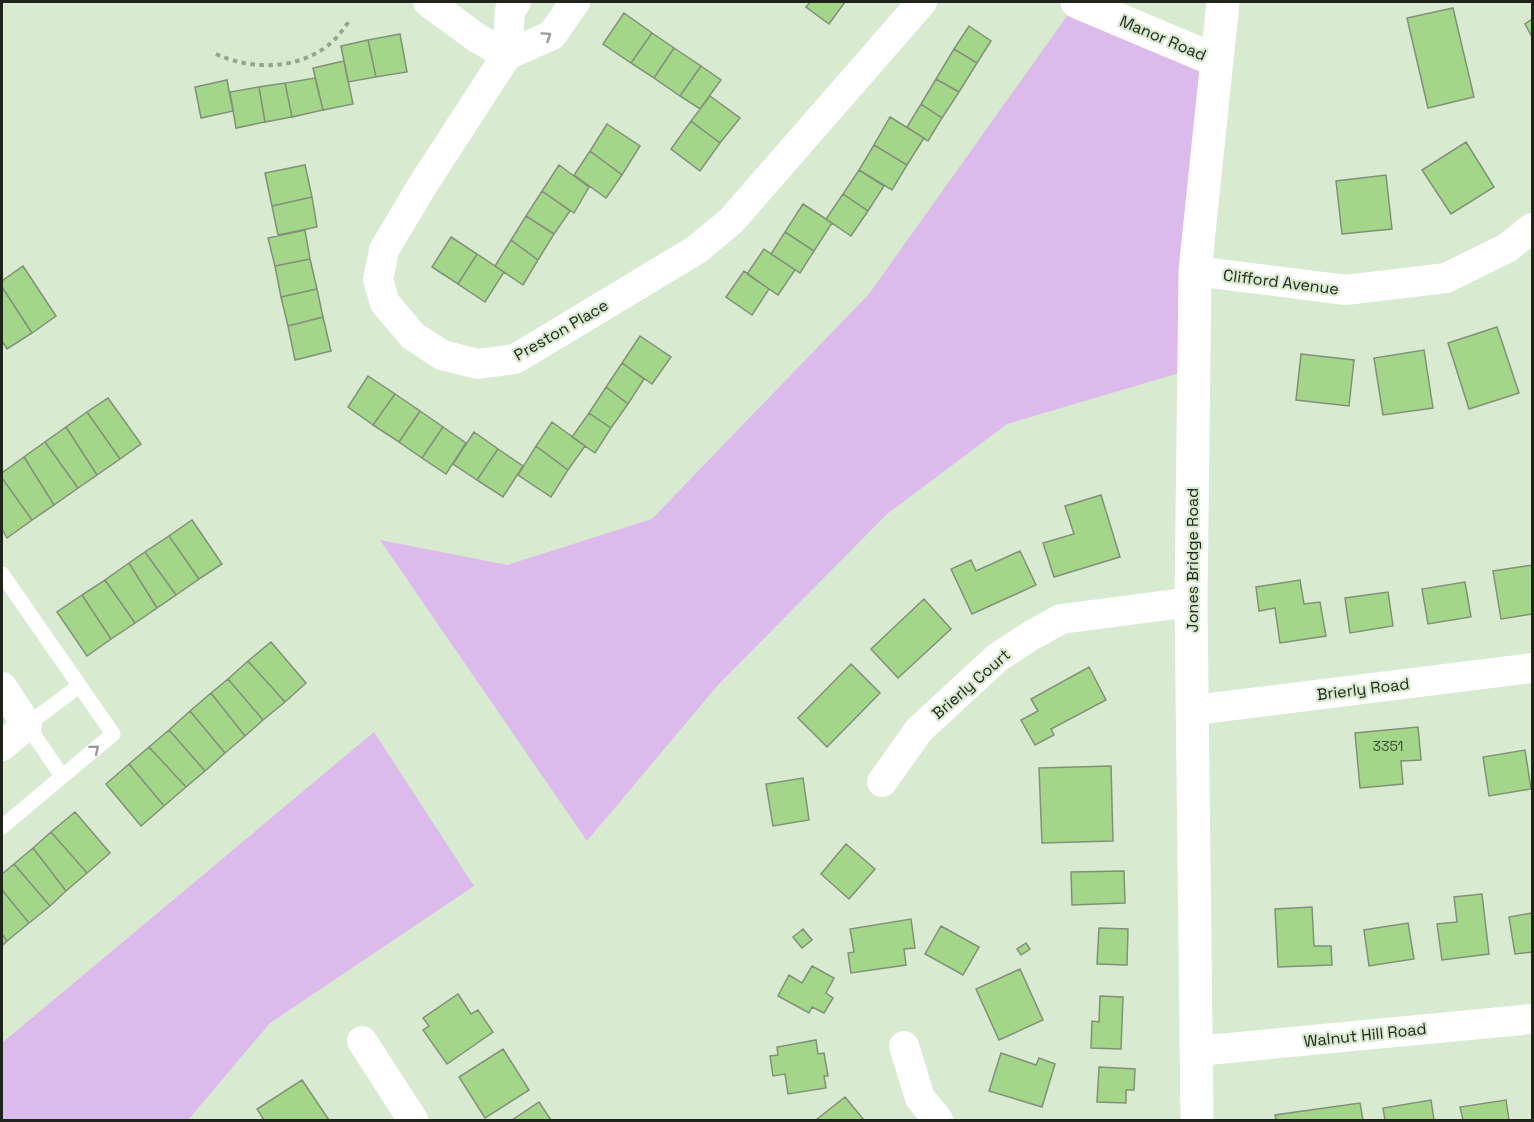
<svg xmlns="http://www.w3.org/2000/svg" width="1534" height="1122" font-family="'Space Grotesk',sans-serif">
<style>
.green{fill:#dcbaeb}
.building{fill:#a4d689;stroke:#809178;stroke-width:1.5}
.lines{fill:none;stroke-linecap:round;stroke-linejoin:round}
.path{stroke:#96a48f;stroke-width:4;stroke-dasharray:4.5 4.5;stroke-linecap:butt}
.service{stroke:#fff;stroke-width:15}
.minor{stroke:#fff;stroke-width:30}
.tertiary{stroke:#fff;stroke-width:33}
.secondary{stroke:#fff;stroke-width:33}
.oneway{stroke:#9a9c98}
.labels{text-anchor:middle;dominant-baseline:central;stroke-width:4.5;stroke-linejoin:round;paint-order:stroke}
.number-label{font-size:14px;fill:#405036}
.street-label{font-size:16px;fill:#1e241a;stroke:#d8eacf}
</style>
<rect width="100%" height="100%" fill="#d8eacf"/>
<path class="green" d="M 1077,2 L 1215,60 L 1193,369 L 1007,424 L 887,514 L 717,686 L 587,841 L 380,540 L 507,565 L 652,519 L 869,294 Z
M 374,732 L 474,886 L 270,1023 L 188,1120 L 2,1120 L 2,1043 Z"/>
<path class="building" d="M 810,2 L 845,2 L 829,24 L 806,7 Z
M 1453,8 L 1474,97 L 1428,108 L 1407,18 Z
M 624,13 L 652,33 L 631,63 L 603,44 Z
M 1532,19 L 1532,37 L 1525,24 Z
M 969,26 L 991,41 L 977,63 L 954,49 Z
M 652,33 L 674,48 L 654,78 L 631,63 Z
M 400,34 L 407,72 L 376,77 L 368,40 Z
M 368,40 L 376,77 L 348,82 L 341,46 Z
M 674,48 L 701,66 L 680,96 L 654,78 Z
M 954,49 L 977,63 L 959,92 L 936,79 Z
M 344,61 L 353,104 L 323,110 L 313,68 Z
M 701,66 L 721,80 L 700,109 L 680,96 Z
M 315,78 L 323,110 L 292,117 L 285,83 Z
M 936,79 L 959,92 L 942,118 L 921,104 Z
M 227,80 L 233,111 L 201,118 L 195,87 Z
M 285,83 L 292,117 L 265,122 L 259,87 Z
M 259,87 L 265,122 L 236,128 L 230,92 Z
M 710,96 L 740,118 L 720,143 L 691,121 Z
M 921,104 L 942,118 L 928,141 L 907,127 Z
M 890,117 L 924,138 L 907,165 L 874,145 Z
M 691,121 L 720,143 L 700,171 L 671,149 Z
M 607,124 L 640,146 L 622,175 L 590,151 Z
M 1466,142 L 1494,187 L 1451,214 L 1422,170 Z
M 874,145 L 907,165 L 892,190 L 859,170 Z
M 590,151 L 622,175 L 606,198 L 574,175 Z
M 305,165 L 312,197 L 272,206 L 265,173 Z
M 559,165 L 589,187 L 574,213 L 542,191 Z
M 859,170 L 884,186 L 868,211 L 843,194 Z
M 1386,175 L 1392,229 L 1342,234 L 1336,181 Z
M 542,191 L 570,211 L 554,234 L 526,216 Z
M 843,194 L 868,211 L 851,236 L 826,219 Z
M 312,197 L 317,227 L 278,235 L 272,206 Z
M 803,204 L 832,223 L 814,251 L 785,232 Z
M 526,216 L 554,234 L 538,260 L 511,240 Z
M 305,230 L 310,259 L 275,266 L 268,238 Z
M 785,232 L 814,251 L 800,273 L 771,254 Z
M 451,237 L 477,254 L 458,284 L 432,267 Z
M 511,240 L 538,260 L 523,285 L 495,266 Z
M 764,249 L 795,270 L 778,295 L 747,274 Z
M 477,254 L 504,272 L 485,302 L 458,284 Z
M 310,259 L 317,289 L 281,297 L 275,266 Z
M 23,266 L 56,316 L 32,333 L 2,287 L 2,281 Z
M 744,271 L 769,289 L 752,315 L 726,297 Z
M 2,287 L 32,333 L 7,349 L 2,341 Z
M 317,289 L 323,317 L 288,326 L 281,297 Z
M 323,317 L 331,351 L 295,360 L 288,326 Z
M 1497,327 L 1519,393 L 1469,409 L 1448,343 Z
M 640,336 L 671,357 L 652,384 L 622,363 Z
M 1424,350 L 1433,408 L 1383,415 L 1374,358 Z
M 1301,354 L 1354,360 L 1349,406 L 1296,400 Z
M 622,363 L 644,379 L 628,404 L 606,387 Z
M 368,376 L 395,394 L 373,425 L 348,407 Z
M 606,387 L 628,404 L 611,428 L 589,413 Z
M 395,394 L 420,411 L 399,442 L 373,425 Z
M 108,398 L 141,444 L 120,459 L 87,412 Z
M 420,411 L 443,427 L 422,458 L 399,442 Z
M 87,412 L 120,459 L 97,475 L 66,427 Z
M 589,413 L 611,428 L 595,453 L 572,437 Z
M 552,422 L 585,446 L 568,470 L 536,446 Z
M 66,427 L 97,475 L 78,488 L 45,442 Z
M 443,427 L 466,443 L 446,474 L 422,458 Z
M 474,432 L 498,449 L 477,480 L 453,464 Z
M 45,442 L 78,488 L 54,505 L 24,457 Z
M 536,446 L 568,470 L 551,497 L 518,475 Z
M 498,449 L 523,466 L 503,497 L 477,480 Z
M 24,457 L 54,505 L 32,520 L 2,478 L 2,473 Z
M 2,478 L 32,520 L 7,538 L 2,529 Z
M 1101,495 L 1120,557 L 1054,577 L 1043,543 L 1074,534 L 1065,506 Z
M 192,520 L 222,564 L 199,579 L 169,536 Z
M 169,536 L 199,579 L 176,595 L 145,552 Z
M 1020,551 L 1036,585 L 972,614 L 951,569 L 971,560 L 976,571 Z
M 145,552 L 176,595 L 157,608 L 129,563 Z
M 129,563 L 157,608 L 135,623 L 105,580 Z
M 1532,565 L 1532,614 L 1501,619 L 1493,571 Z
M 105,580 L 135,623 L 111,639 L 82,595 Z
M 1300,580 L 1304,604 L 1320,602 L 1326,636 L 1280,643 L 1275,608 L 1259,611 L 1256,587 Z
M 1465,582 L 1471,617 L 1428,624 L 1422,589 Z
M 1388,592 L 1393,626 L 1350,633 L 1345,598 Z
M 82,595 L 111,639 L 87,656 L 57,612 Z
M 924,599 L 951,629 L 898,678 L 871,649 Z
M 271,642 L 306,683 L 285,702 L 248,661 Z
M 248,661 L 285,702 L 263,720 L 228,679 Z
M 851,664 L 880,693 L 827,747 L 798,718 Z
M 1089,667 L 1106,700 L 1051,729 L 1054,735 L 1035,745 L 1021,720 L 1038,711 L 1031,699 Z
M 228,679 L 263,720 L 245,736 L 211,693 Z
M 211,693 L 245,736 L 225,753 L 190,711 Z
M 190,711 L 225,753 L 205,771 L 169,730 Z
M 1418,727 L 1421,760 L 1401,761 L 1403,784 L 1360,788 L 1355,733 Z
M 169,730 L 205,771 L 186,787 L 149,747 Z
M 149,747 L 186,787 L 164,806 L 129,764 Z
M 1525,750 L 1531,789 L 1489,796 L 1483,757 Z
M 129,764 L 164,806 L 141,826 L 106,784 Z
M 1111,766 L 1113,841 L 1042,843 L 1039,768 Z
M 803,778 L 809,820 L 773,826 L 766,784 Z
M 75,812 L 110,853 L 87,873 L 51,832 Z
M 51,832 L 87,873 L 66,891 L 33,848 Z
M 846,844 L 875,869 L 849,899 L 821,874 Z
M 33,848 L 66,891 L 50,906 L 14,864 Z
M 14,864 L 50,906 L 29,923 L 2,890 L 2,874 Z
M 1124,871 L 1125,903 L 1072,905 L 1071,872 Z
M 2,890 L 29,923 L 7,941 L 2,934 Z
M 1482,894 L 1489,954 L 1442,960 L 1437,924 L 1457,922 L 1454,897 Z
M 1312,907 L 1314,946 L 1331,946 L 1332,965 L 1278,967 L 1275,909 Z
M 1532,913 L 1532,952 L 1515,954 L 1509,917 Z
M 911,919 L 915,948 L 904,949 L 906,965 L 851,973 L 848,953 L 854,952 L 850,929 Z
M 1408,923 L 1414,959 L 1369,966 L 1364,930 Z
M 941,926 L 979,947 L 963,975 L 925,954 Z
M 1099,928 L 1128,929 L 1127,965 L 1097,964 Z
M 803,929 L 812,940 L 802,948 L 793,937 Z
M 2,934 L 7,941 L 2,946 Z
M 1026,943 L 1030,949 L 1021,955 L 1017,949 Z
M 812,966 L 834,978 L 826,993 L 833,998 L 824,1013 L 812,1007 L 809,1013 L 778,996 L 789,975 L 802,983 Z
M 1020,969 L 1043,1020 L 999,1040 L 976,989 Z
M 458,994 L 471,1014 L 478,1010 L 493,1032 L 447,1064 L 423,1030 L 429,1026 L 423,1018 Z
M 1100,996 L 1123,997 L 1121,1049 L 1091,1048 L 1092,1021 L 1099,1022 Z
M 816,1040 L 818,1054 L 824,1053 L 828,1076 L 824,1076 L 826,1088 L 788,1094 L 785,1074 L 773,1076 L 770,1056 L 778,1055 L 777,1047 Z
M 503,1049 L 529,1090 L 485,1118 L 459,1077 Z
M 1001,1053 L 1036,1065 L 1039,1058 L 1055,1064 L 1042,1107 L 989,1091 Z
M 1099,1067 L 1135,1069 L 1134,1090 L 1126,1090 L 1126,1103 L 1097,1102 Z
M 302,1080 L 329,1120 L 264,1120 L 257,1109 Z
M 845,1097 L 864,1120 L 816,1120 Z
M 1431,1100 L 1434,1120 L 1385,1120 L 1383,1108 Z
M 1506,1100 L 1509,1120 L 1463,1120 L 1460,1107 Z
M 539,1102 L 551,1120 L 512,1120 Z
M 1360,1103 L 1363,1120 L 1276,1120 L 1275,1115 Z"/>
<g class="lines">
<path class="path" d="M 216,54 C 252,71 302,70 333,41 C 340,35 345,26 351,19"/>
<path class="service" d="M 2,574 L 113,734 L 2,827
M 62,776 L 27,725 L 79,686"/>
<path class="minor" d="M 428,2 L 477,38 L 507,55
M 516,2 L 510,10 L 507,55 L 422,186 L 384,250 L 378,280 L 385,303 L 413,336 L 442,355 L 478,364 L 515,359 L 696,250 L 731,221 L 922,2
M 507,55 L 552,35 L 575,2
M 1195,271 L 1346,290 L 1446,278 L 1507,248 L 1532,228
M 2,687 L 27,725 L 2,746
M 1194,710 L 1532,668
M 882,782 L 919,730 L 998,657 L 1032,635 L 1061,619 L 1191,602
M 362,1041 L 413,1120
M 904,1046 L 920,1098 L 938,1120
M 1197,1051 L 1532,1019"/>
<path class="tertiary" d="M 1077,2 L 1215,60"/>
<path class="secondary" d="M 1197,1120 L 1191,602 L 1195,271 L 1223,2"/>
</g>
<defs><path id="oneway-chevron" d="M-2-3.5L2.5 0L-2 3.5" fill="none" stroke-width="1.6" stroke-linecap="round" stroke-linejoin="round" transform="scale(1.5)"/></defs>
<g class="oneway">
<use href="#oneway-chevron" transform="translate(547 36) rotate(-34)"/>
<use href="#oneway-chevron" transform="translate(95 749) rotate(-40)"/>
</g>
<g class="labels">
<g class="number-label">
<text x="1388" y="746">3351</text>
</g>
<g class="street-label">
<text transform="translate(1163 38) rotate(23)">Manor Road</text>
<text transform="translate(1281 282) rotate(7)">Clifford Avenue</text>
<text transform="translate(561 330) rotate(-30)">Preston Place</text>
<text transform="translate(1192 560) rotate(-90)">Jones Bridge Road</text>
<text transform="translate(971 684) rotate(-41)">Brierly Court</text>
<text transform="translate(1363 689) rotate(-7)">Brierly Road</text>
<text transform="translate(1365 1035) rotate(-6)">Walnut Hill Road</text>
</g>
</g>
<rect width="1534" height="1122" fill="none" stroke="#1e241a" stroke-width="6"/>
</svg>
